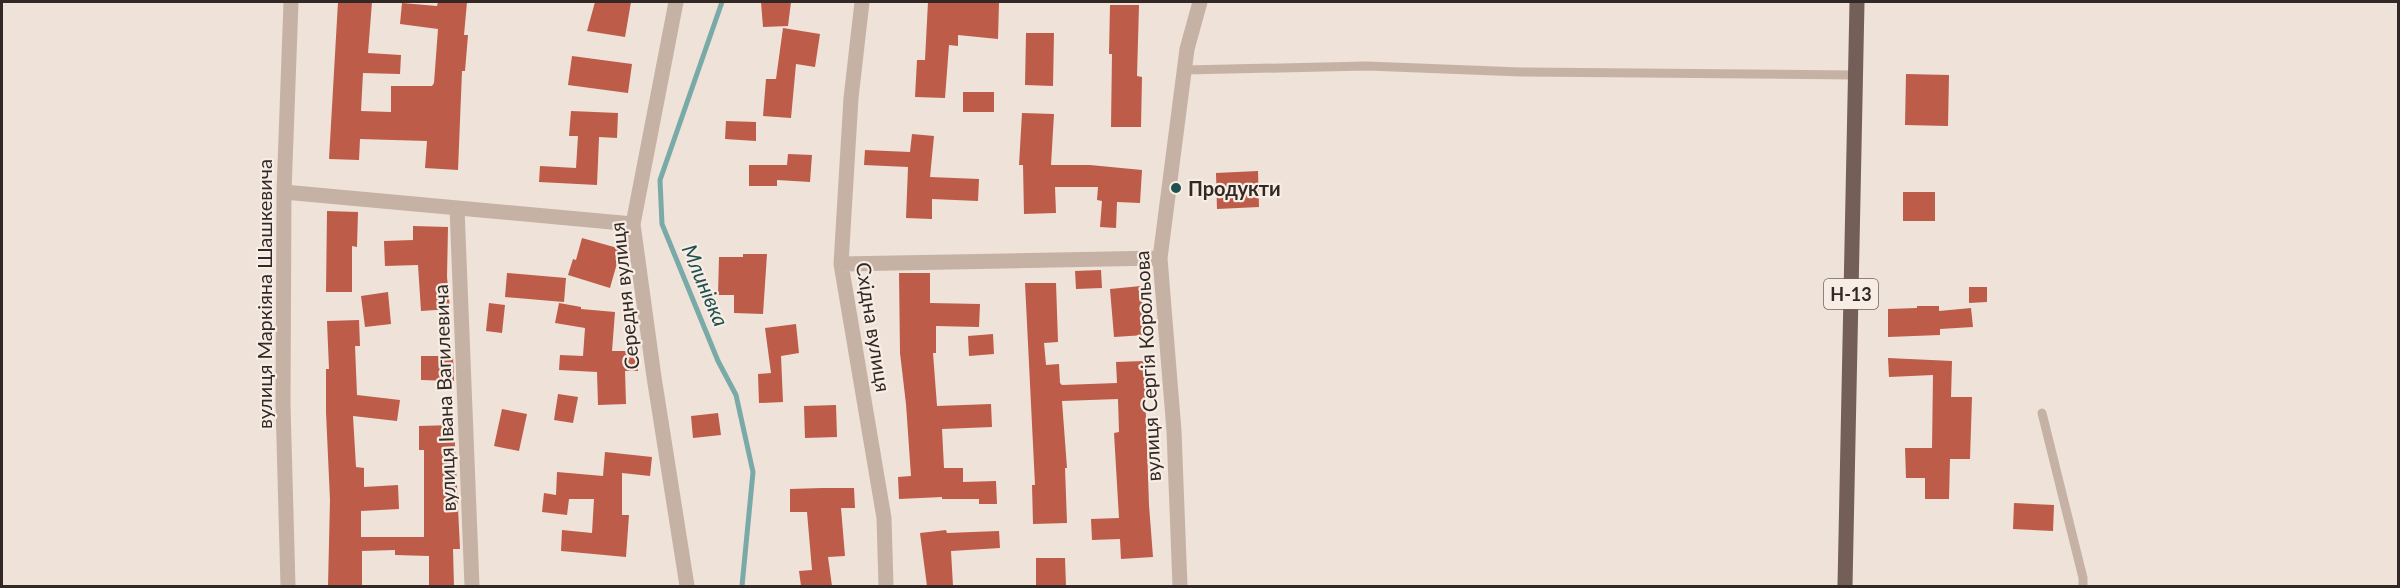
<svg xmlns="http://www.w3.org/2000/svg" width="2400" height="588" font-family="Lato,sans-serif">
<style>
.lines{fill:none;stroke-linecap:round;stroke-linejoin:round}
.stream{stroke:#79aaa8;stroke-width:5}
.building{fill:#bd5c48}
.service{stroke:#c6b2a5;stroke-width:9}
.minor{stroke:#c6b2a5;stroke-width:15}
.primary{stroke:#735f58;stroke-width:15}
.poi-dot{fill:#1f5050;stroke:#f7ede4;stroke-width:2}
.labels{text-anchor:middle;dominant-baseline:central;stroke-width:4.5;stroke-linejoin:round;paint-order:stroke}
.shield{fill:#f7ede4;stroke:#6d645f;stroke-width:1.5}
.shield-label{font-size:18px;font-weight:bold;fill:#322926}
.poi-label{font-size:20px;font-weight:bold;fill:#322926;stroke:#f7ede4;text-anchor:start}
.street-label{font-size:20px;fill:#322926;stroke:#f7ede4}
.water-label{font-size:21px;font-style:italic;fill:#1f5050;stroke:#f7ede4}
</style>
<rect width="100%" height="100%" fill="#efe2d8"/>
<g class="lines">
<path class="stream" d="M 722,2 L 660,180 L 662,224 L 718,361 L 736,395 L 753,472 L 742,586"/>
</g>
<path class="building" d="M 338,2 L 372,2 L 368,53 L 401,55 L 400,74 L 363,73 L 361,111 L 391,112 L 391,86 L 432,86 L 434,83 L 438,29 L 400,24 L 402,3 L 437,6 L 438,2 L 467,2 L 464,35 L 468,35 L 465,71 L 462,71 L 458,170 L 425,168 L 427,141 L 360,139 L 359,160 L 329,159 Z
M 595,2 L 631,2 L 625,37 L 587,31 Z
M 761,2 L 791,2 L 788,26 L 763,27 Z
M 928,2 L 999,2 L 998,39 L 958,35 L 958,46 L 949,45 L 945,98 L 915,97 L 917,60 L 925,60 Z
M 1110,5 L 1139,5 L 1137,76 L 1142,77 L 1141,127 L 1111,127 L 1112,54 L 1109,54 Z
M 783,28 L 820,34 L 815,67 L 796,64 L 791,118 L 763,116 L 766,79 L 776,79 Z
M 1026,33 L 1054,33 L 1053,86 L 1025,85 Z
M 572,56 L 632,64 L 628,93 L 568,85 Z
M 1906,74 L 1949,75 L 1948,126 L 1905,125 Z
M 963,92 L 994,92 L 994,112 L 963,112 Z
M 571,111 L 618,113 L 617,138 L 599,137 L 597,185 L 539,182 L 540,166 L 576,168 L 578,136 L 569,136 Z
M 1022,113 L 1054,114 L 1051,165 L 1090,165 L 1142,170 L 1140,203 L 1117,202 L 1116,228 L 1100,227 L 1102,201 L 1097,200 L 1098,187 L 1055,187 L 1056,213 L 1024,214 L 1023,165 L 1019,165 Z
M 726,121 L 756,122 L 756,141 L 725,139 Z
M 912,134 L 934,136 L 930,177 L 979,179 L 978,201 L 932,199 L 932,219 L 906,218 L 908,167 L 864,165 L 865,150 L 910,152 Z
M 788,154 L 812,155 L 810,182 L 777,180 L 777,186 L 749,186 L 749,165 L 787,165 Z
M 1258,171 L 1259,207 L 1217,209 L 1216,173 Z
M 1903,192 L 1935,192 L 1935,221 L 1903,221 Z
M 327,211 L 358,212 L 357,247 L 352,246 L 352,292 L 326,292 Z
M 413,226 L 448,227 L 447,277 L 450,309 L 421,311 L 418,265 L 385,266 L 384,241 L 413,240 Z
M 582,238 L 621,249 L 610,288 L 568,275 L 573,259 L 576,260 Z
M 743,254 L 767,254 L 763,314 L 734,313 L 734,295 L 718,295 L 719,257 L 743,257 Z
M 1101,270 L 1102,288 L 1076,289 L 1075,271 Z
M 507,273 L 566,278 L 564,302 L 505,297 Z
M 899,273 L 930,273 L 930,303 L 980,304 L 979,327 L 936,326 L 936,353 L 933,353 L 937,406 L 991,404 L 992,427 L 942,429 L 944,468 L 963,468 L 963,482 L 996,481 L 997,504 L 979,504 L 979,499 L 942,499 L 942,497 L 899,499 L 898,477 L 911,476 L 906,404 L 900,353 Z
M 1025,283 L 1056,283 L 1058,342 L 1044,343 L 1046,365 L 1059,364 L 1060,383 L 1062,385 L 1117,383 L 1116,362 L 1144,361 L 1149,505 L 1153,557 L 1121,559 L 1120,539 L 1092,540 L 1091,519 L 1119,518 L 1114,433 L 1119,432 L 1118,399 L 1062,401 L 1067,468 L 1065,468 L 1067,523 L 1033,524 L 1032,485 L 1035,485 Z
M 1141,286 L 1145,335 L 1114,337 L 1110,289 Z
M 1969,287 L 1987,287 L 1987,302 L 1969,303 Z
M 388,292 L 391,324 L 365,327 L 361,296 Z
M 489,303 L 505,305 L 502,333 L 486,331 Z
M 559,303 L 581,307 L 581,309 L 615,312 L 612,351 L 638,351 L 638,371 L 625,371 L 626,404 L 598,405 L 597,372 L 559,370 L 560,355 L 583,356 L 585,328 L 555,323 Z
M 1917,306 L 1939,306 L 1939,311 L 1971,308 L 1973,327 L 1940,329 L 1940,335 L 1888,337 L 1888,309 L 1917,308 Z
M 359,320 L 360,346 L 355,346 L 357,395 L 400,400 L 397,421 L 353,416 L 356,467 L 364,468 L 364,487 L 398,485 L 399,509 L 361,511 L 361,537 L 424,537 L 424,450 L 419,450 L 419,426 L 454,425 L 460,549 L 453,549 L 454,586 L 429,586 L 429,556 L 395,555 L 395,550 L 362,551 L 362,586 L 328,586 L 330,500 L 326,412 L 326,369 L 329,369 L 327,321 Z
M 796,324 L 799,353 L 781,356 L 783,402 L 759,403 L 758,374 L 771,373 L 765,328 Z
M 993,334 L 994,354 L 969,356 L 968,336 Z
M 421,356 L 453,356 L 454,381 L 421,380 Z
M 1888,358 L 1952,361 L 1951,397 L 1972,397 L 1970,459 L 1950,459 L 1949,499 L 1925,499 L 1925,478 L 1906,478 L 1905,448 L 1932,448 L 1933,375 L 1889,377 Z
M 558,394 L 578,397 L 573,423 L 554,420 Z
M 836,405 L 837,437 L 805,438 L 804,406 Z
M 502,409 L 527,414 L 519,451 L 494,446 Z
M 718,413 L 721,435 L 693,438 L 691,416 Z
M 605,452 L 652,457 L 650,476 L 622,473 L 622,515 L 629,515 L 626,557 L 561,551 L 562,530 L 592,533 L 594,499 L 569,499 L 567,515 L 542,512 L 544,493 L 556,495 L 557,472 L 603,476 Z
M 822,488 L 854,488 L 855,508 L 841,508 L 845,556 L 828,557 L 832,586 L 801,586 L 799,571 L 812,570 L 807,512 L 790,512 L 790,489 Z
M 2014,503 L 2054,505 L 2053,531 L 2013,529 Z
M 946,530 L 947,533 L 999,531 L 1000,548 L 951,551 L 953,586 L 927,586 L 920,533 Z
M 1036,558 L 1065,558 L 1066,586 L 1036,586 Z"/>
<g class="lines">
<path class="service" d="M 1185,70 L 1367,66 L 1521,72 L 1855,75
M 2042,413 L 2083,578 L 2083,586"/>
<path class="minor" d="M 676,2 L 633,224 L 654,377 L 687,586
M 862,2 L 851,98 L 841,264 L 884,518 L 886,586
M 284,192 L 633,224
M 457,208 L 472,586
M 841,264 L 1160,258
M 288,586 L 283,404 L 284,192 L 291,2
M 1180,586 L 1174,431 L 1160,258 L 1187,49 L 1200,2"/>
<path class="primary" d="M 1845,586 L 1857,2"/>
</g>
<circle class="poi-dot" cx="1176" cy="188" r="6"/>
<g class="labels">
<rect class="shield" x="1824" y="279" width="54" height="30" rx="4.5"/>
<g class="shield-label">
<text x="1851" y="294">Н-13</text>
</g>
<g class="poi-label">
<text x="1188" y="188">Продукти</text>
</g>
<g class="street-label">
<text transform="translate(264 294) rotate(-90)">вулиця Маркіяна Шашкевича</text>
<text transform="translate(624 296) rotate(-96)">Середня вулиця</text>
<text transform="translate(874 327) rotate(81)">Східна вулиця</text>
<text transform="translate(1147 366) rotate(-93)">вулиця Сергія Корольова</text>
<text transform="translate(444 398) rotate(-92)">вулиця Івана Вагилевича</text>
</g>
<g class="water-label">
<text transform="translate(706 285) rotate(67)">Млинівка</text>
</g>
</g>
<rect width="2400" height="588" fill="none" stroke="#322926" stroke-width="6"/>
</svg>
